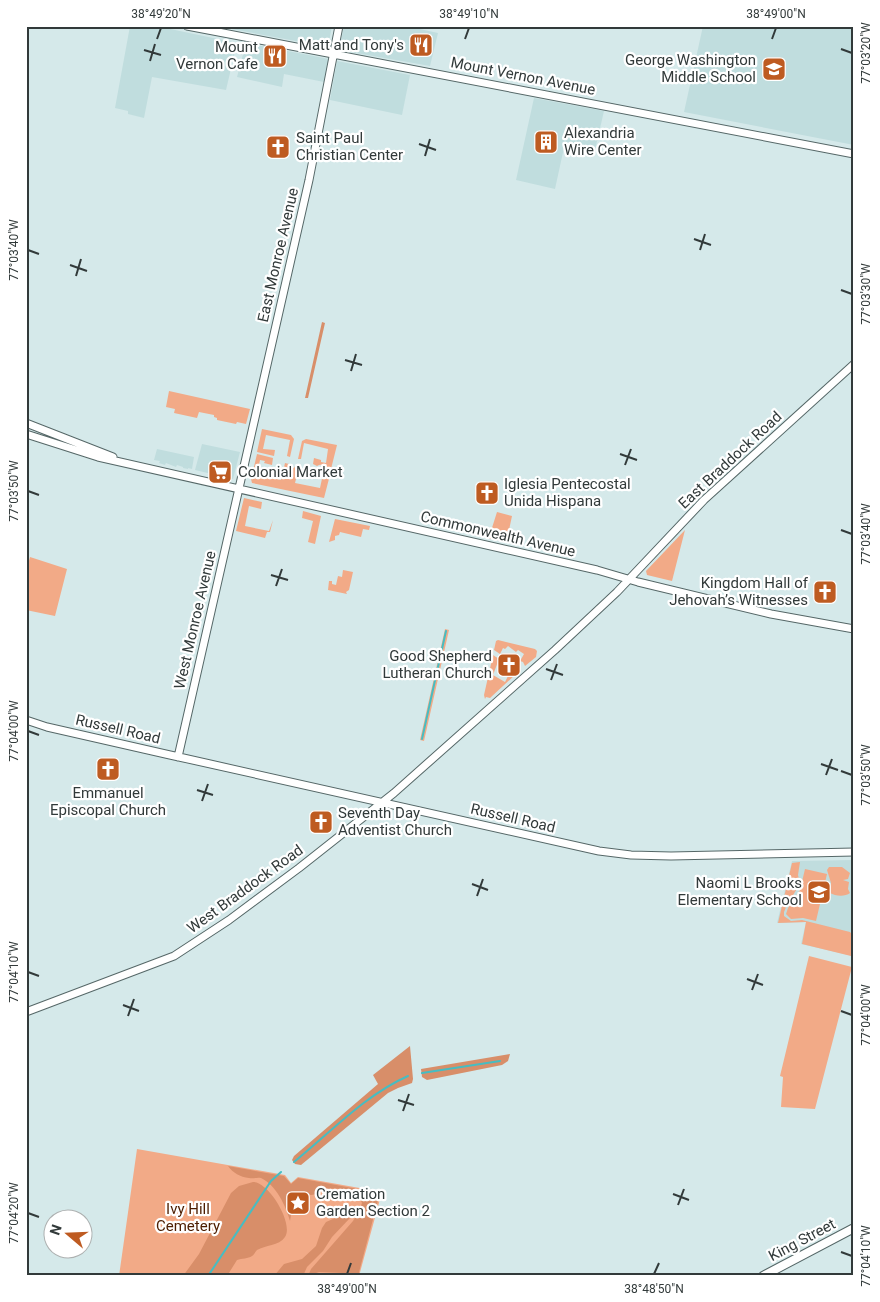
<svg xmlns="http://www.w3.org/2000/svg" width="880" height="1302" font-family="Roboto,sans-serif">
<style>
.built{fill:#c0ddde}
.green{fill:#f2aa87}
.forest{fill:#d88e69}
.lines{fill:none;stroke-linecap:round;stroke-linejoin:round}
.stream{stroke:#46bdc2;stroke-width:2}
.secondary-casing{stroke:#556767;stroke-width:9}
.primary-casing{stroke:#556767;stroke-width:10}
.secondary{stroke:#fff;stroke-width:7}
.primary{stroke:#fff;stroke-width:8}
.ticks{fill:none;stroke:#323a3a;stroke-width:2}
.labels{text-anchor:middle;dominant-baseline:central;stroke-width:4.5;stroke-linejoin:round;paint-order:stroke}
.poi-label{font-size:15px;fill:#323a3a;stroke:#fff;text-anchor:end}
.street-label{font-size:15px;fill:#323a3a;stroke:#fff}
.park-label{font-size:15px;fill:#4c1d01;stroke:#fff}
.neatline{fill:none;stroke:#323a3a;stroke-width:2}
.ticks-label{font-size:12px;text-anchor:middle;fill:#323a3a}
</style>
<rect width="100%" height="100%" fill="#d5e9ea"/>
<path class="built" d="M 130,26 L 156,26 L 237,43 L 226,90 L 152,77 L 144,118 L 128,114 L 128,111 L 115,108 Z
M 216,26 L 332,26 L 328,47 Z
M 344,26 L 406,26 L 438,33 L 430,66 L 339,50 Z
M 703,26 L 854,26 L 854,145 L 684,112 Z
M 246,43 L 329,59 L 324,82 L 284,74 L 282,87 L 237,77 Z
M 337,61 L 410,75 L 402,115 L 330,100 Z
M 534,98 L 604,111 L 595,150 L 565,143 L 555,189 L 516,180 Z
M 202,444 L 240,452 L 233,479 L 195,470 Z
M 157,449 L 194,457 L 192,469 L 188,468 L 188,469 L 183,468 L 183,467 L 177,465 L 176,467 L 166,463 L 165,465 L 159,463 L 160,461 L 154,460 Z
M 854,860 L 853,956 L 801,944 L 806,922 L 777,923 L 792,861 Z"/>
<path class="green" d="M 169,391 L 250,409 L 246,424 L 237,422 L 236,424 L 217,420 L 217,418 L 214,417 L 214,415 L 199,412 L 197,418 L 174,413 L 175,409 L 166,407 Z
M 262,429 L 291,435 L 294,439 L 290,457 L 287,456 L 290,440 L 266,435 L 263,449 L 275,450 L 274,456 L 257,452 Z
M 306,439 L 337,445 L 331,469 C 326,468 323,462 317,466 L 313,464 L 314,458 L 321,460 L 321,462 L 326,463 L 328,449 L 304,443 L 301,459 L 298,459 L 302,441 Z
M 257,454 L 273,458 L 272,465 L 264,463 L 265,461 L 260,460 L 257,474 L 281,480 L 285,463 L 289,464 L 289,467 L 294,468 L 295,466 L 299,467 L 295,483 L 320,488 L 323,474 L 319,473 L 318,475 L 311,473 L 312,468 L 317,468 L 318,470 L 325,472 L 327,470 L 331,471 L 324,498 L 252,483 L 251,479 Z
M 244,498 L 262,502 L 261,509 L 249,506 L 245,526 L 269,531 L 273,520 L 270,532 L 267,532 L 265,538 L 236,531 Z
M 303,511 L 321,516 L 315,544 L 308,542 L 313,521 L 302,518 Z
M 497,512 L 512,516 L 509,530 L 511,531 L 508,542 L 487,538 L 491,531 Z
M 335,519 L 370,526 L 369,530 L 363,529 L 361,537 L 340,532 L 339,535 L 335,536 L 335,540 L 329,542 Z
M 685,530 L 672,581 L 647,575 L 646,571 Z
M 30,557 L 67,569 L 55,616 L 26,610 L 26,572 Z
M 343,570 L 353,572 L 349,590 L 346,592 L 347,594 L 328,590 L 329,581 L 332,581 L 332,584 L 336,585 L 338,576 L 342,577 Z
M 445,629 L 449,630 L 424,741 L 420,740 Z
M 498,640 L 535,649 L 537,651 L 536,657 L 525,666 L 523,662 L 520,661 L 524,654 L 518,650 L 516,652 L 508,646 L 505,649 L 503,648 L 500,654 L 494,650 L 496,641 Z
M 493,655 L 499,659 L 493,675 L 505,682 L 511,670 L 516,674 L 490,698 L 486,697 L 485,699 L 484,695 Z
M 800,862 L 798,875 L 800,883 L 791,899 L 784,902 L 787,905 L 784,912 L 784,916 L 791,921 L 802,920 L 850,932 L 854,937 L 851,956 L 802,944 L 806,922 L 778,923 L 792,863 Z
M 829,867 L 842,867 L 850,873 L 848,879 L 843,880 L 849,882 L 848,889 L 850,893 C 845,897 835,896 830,893 L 831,883 L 827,870 Z
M 805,869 L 827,874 L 816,921 L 803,918 L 791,919 L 786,914 L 788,908 L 800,890 Z
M 809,956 L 852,967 L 815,1109 L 781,1107 L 783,1077 L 780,1076 Z
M 137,1149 L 285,1175 L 291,1183 L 298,1177 L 382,1192 L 359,1276 L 119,1276 Z"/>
<path class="forest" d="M 322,322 L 325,323 L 308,398 L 305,398 Z
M 410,1046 L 413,1079 L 412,1083 L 398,1088 L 388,1093 L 301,1165 L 295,1164 L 292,1160 L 294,1156 L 378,1084 L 373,1075 Z
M 510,1054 L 508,1061 L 502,1065 L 427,1080 L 422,1077 L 421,1069 Z
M 228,1166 L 284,1176 L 291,1184 L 298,1178 L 380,1193 L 358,1276 L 343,1273 L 319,1272 L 308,1276 L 311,1269 L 353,1221 L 359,1211 L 362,1203 C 358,1190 338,1187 327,1189 C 322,1190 316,1195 311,1195 C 308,1195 304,1193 299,1194 L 293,1202 L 290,1221 C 286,1206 276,1185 261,1178 C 257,1177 253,1179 249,1178 C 240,1177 233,1173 228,1166 Z
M 253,1182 C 269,1182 294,1224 285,1237 C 279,1246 265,1245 257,1250 C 255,1252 254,1255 252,1256 C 248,1259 242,1258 237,1260 L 227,1276 L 183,1276 L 199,1254 L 231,1193 L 239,1186 Z
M 356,1209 L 350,1218 L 332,1237 L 323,1251 L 307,1267 L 303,1276 L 274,1276 L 284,1264 L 302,1259 L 316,1246 L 322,1228 L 326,1222 Z"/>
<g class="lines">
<path class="stream" d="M 422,739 L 446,631
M 422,1073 L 500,1061
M 294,1162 C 330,1133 365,1095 408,1076
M 208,1276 L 271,1181 L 281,1172"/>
<g class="secondary-casing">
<path id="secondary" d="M 187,26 L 854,154
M 26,423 L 113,457
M 26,434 L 98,457 L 597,570 L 638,582 L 771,614 L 854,629
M 26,720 L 47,727 L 170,755 L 599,851 L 631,855 L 671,856 L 854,852
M 178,757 L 309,180 L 339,26
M 26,1012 L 174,956 L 229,920 L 299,868 L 394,793 L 555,650 L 617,592 L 704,500 L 854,364"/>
</g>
<g class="primary-casing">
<path id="primary" d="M 763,1276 L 854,1228"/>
</g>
<use href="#secondary" class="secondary"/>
<use href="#primary" class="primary"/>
</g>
<path class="ticks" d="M 157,39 L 161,28M 465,39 L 469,28M 772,39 L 776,28M 841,49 L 852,53M 144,50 L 161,55M 150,61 L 155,44M 419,144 L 436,150M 425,156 L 430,139M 694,239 L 711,245M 28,250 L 39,254M 700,250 L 705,234M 70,265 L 87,271M 76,276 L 81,259M 841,290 L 852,294M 345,360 L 362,365M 351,371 L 356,354M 620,454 L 637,460M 625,465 L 631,449M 28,491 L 39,495M 841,530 L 852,534M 271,575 L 288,580M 276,586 L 282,569M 546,669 L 563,675M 551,680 L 557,664M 28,731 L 39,735M 821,764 L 838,770M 841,771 L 852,775M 826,775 L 832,759M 197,790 L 213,795M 202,801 L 208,784M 472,884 L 488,890M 477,896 L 483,879M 28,972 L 39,976M 747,979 L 763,985M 752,990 L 758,974M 123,1005 L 139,1011M 841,1011 L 852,1015M 128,1016 L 134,999M 398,1100 L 414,1105M 403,1111 L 409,1094M 673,1194 L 689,1200M 678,1205 L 684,1189M 28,1213 L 39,1217M 841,1252 L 852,1256M 347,1274 L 351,1263M 654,1274 L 659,1263"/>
<defs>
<g id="restaurant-square" transform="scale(1.25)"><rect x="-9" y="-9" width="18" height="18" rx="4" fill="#be5b21" stroke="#fff"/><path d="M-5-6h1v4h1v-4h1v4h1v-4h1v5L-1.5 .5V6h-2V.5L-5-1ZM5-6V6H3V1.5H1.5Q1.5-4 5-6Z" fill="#fff"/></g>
<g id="school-square" transform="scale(1.25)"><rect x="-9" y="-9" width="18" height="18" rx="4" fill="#be5b21" stroke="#fff"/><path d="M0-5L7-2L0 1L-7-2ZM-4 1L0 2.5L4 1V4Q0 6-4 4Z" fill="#fff"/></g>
<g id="building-square" transform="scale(1.25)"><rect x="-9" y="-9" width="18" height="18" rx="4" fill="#be5b21" stroke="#fff"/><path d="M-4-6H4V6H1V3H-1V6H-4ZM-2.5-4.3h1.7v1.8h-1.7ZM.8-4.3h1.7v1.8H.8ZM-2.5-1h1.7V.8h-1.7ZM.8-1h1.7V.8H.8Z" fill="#fff"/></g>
<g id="church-square" transform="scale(1.25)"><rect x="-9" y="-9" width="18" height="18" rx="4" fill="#be5b21" stroke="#fff"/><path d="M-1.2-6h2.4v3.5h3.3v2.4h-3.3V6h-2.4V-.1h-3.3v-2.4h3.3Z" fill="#fff"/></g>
<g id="supermarket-square" transform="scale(1.25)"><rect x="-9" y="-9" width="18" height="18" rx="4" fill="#be5b21" stroke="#fff"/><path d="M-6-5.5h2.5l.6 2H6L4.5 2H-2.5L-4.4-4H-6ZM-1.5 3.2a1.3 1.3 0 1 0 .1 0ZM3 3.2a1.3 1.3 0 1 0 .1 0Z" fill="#fff"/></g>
<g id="sight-square" transform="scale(1.25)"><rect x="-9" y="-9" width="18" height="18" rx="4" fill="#be5b21" stroke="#fff"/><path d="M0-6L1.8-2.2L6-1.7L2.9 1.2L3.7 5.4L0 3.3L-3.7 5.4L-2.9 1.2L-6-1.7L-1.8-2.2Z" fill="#fff"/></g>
</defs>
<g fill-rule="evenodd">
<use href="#restaurant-square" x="421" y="45"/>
<use href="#restaurant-square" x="275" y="56"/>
<use href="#school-square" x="774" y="69"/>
<use href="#building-square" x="546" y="142"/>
<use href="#church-square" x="278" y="147"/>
<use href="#supermarket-square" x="220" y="472"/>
<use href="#church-square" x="487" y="493"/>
<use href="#church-square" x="825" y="592"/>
<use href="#church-square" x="509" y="665"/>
<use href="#church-square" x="108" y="769"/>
<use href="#church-square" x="321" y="822"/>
<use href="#school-square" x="819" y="892"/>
<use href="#sight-square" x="298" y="1203"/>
</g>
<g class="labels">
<g class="poi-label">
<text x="404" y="45">Matt and Tony's</text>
<text x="258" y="47">Mount<tspan x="258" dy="17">Vernon Cafe</tspan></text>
<text x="756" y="60">George Washington<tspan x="756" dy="17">Middle School</tspan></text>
<text x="564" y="133" text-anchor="start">Alexandria<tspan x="564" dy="17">Wire Center</tspan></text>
<text x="296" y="138" text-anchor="start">Saint Paul<tspan x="296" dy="17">Christian Center</tspan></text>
<text x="238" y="472" text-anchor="start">Colonial Market</text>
<text x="504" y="484" text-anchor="start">Iglesia Pentecostal<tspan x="504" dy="17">Unida Hispana</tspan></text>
<text x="808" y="583">Kingdom Hall of<tspan x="808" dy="17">Jehovah’s Witnesses</tspan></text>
<text x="492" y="656">Good Shepherd<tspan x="492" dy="17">Lutheran Church</tspan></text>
<text x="108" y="793" text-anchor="middle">Emmanuel<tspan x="108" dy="17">Episcopal Church</tspan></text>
<text x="338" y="813" text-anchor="start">Seventh Day<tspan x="338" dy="17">Adventist Church</tspan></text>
<text x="802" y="883">Naomi L Brooks<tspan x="802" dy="17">Elementary School</tspan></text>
<text x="316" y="1194" text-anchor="start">Cremation<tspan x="316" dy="17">Garden Section 2</tspan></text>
</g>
<g class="street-label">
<text transform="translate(523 76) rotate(11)">Mount Vernon Avenue</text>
<text transform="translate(278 255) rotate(-77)">East Monroe Avenue</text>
<text transform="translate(730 460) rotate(-43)">East Braddock Road</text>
<text transform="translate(498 534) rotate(13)">Commonwealth Avenue</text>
<text transform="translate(195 620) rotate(-77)">West Monroe Avenue</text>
<text transform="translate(118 729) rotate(13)">Russell Road</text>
<text transform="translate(513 818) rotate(13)">Russell Road</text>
<text transform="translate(245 889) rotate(-36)">West Braddock Road</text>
<text transform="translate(802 1240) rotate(-28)">King Street</text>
</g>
<g class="park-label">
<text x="188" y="1209">Ivy Hill<tspan x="188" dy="17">Cemetery</tspan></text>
</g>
</g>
<rect width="880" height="1302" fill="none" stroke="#ffffff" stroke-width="55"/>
<g transform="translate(68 1234) rotate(289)"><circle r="24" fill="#ffffff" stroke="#adb0b0"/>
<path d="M0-4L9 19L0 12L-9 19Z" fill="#be5b21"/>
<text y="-8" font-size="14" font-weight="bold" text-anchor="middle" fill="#323a3a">N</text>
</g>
<rect x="28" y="28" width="824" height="1246" class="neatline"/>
<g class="ticks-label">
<text x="161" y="18">38°49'20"N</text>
<text x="469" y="18">38°49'10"N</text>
<text x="776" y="18">38°49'00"N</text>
<text transform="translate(866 53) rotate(-90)" y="4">77°03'20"W</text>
<text transform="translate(14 250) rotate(-90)" y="4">77°03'40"W</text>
<text transform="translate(866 294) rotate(-90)" y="4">77°03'30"W</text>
<text transform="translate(14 491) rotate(-90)" y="4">77°03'50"W</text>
<text transform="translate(866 534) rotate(-90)" y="4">77°03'40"W</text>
<text transform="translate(14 731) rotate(-90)" y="4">77°04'00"W</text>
<text transform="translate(866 775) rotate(-90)" y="4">77°03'50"W</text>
<text transform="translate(14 972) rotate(-90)" y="4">77°04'10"W</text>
<text transform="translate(866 1015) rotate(-90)" y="4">77°04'00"W</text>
<text transform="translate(14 1213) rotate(-90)" y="4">77°04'20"W</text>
<text transform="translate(866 1256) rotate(-90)" y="4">77°04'10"W</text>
<text x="347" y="1293">38°49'00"N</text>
<text x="654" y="1293">38°48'50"N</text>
</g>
</svg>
